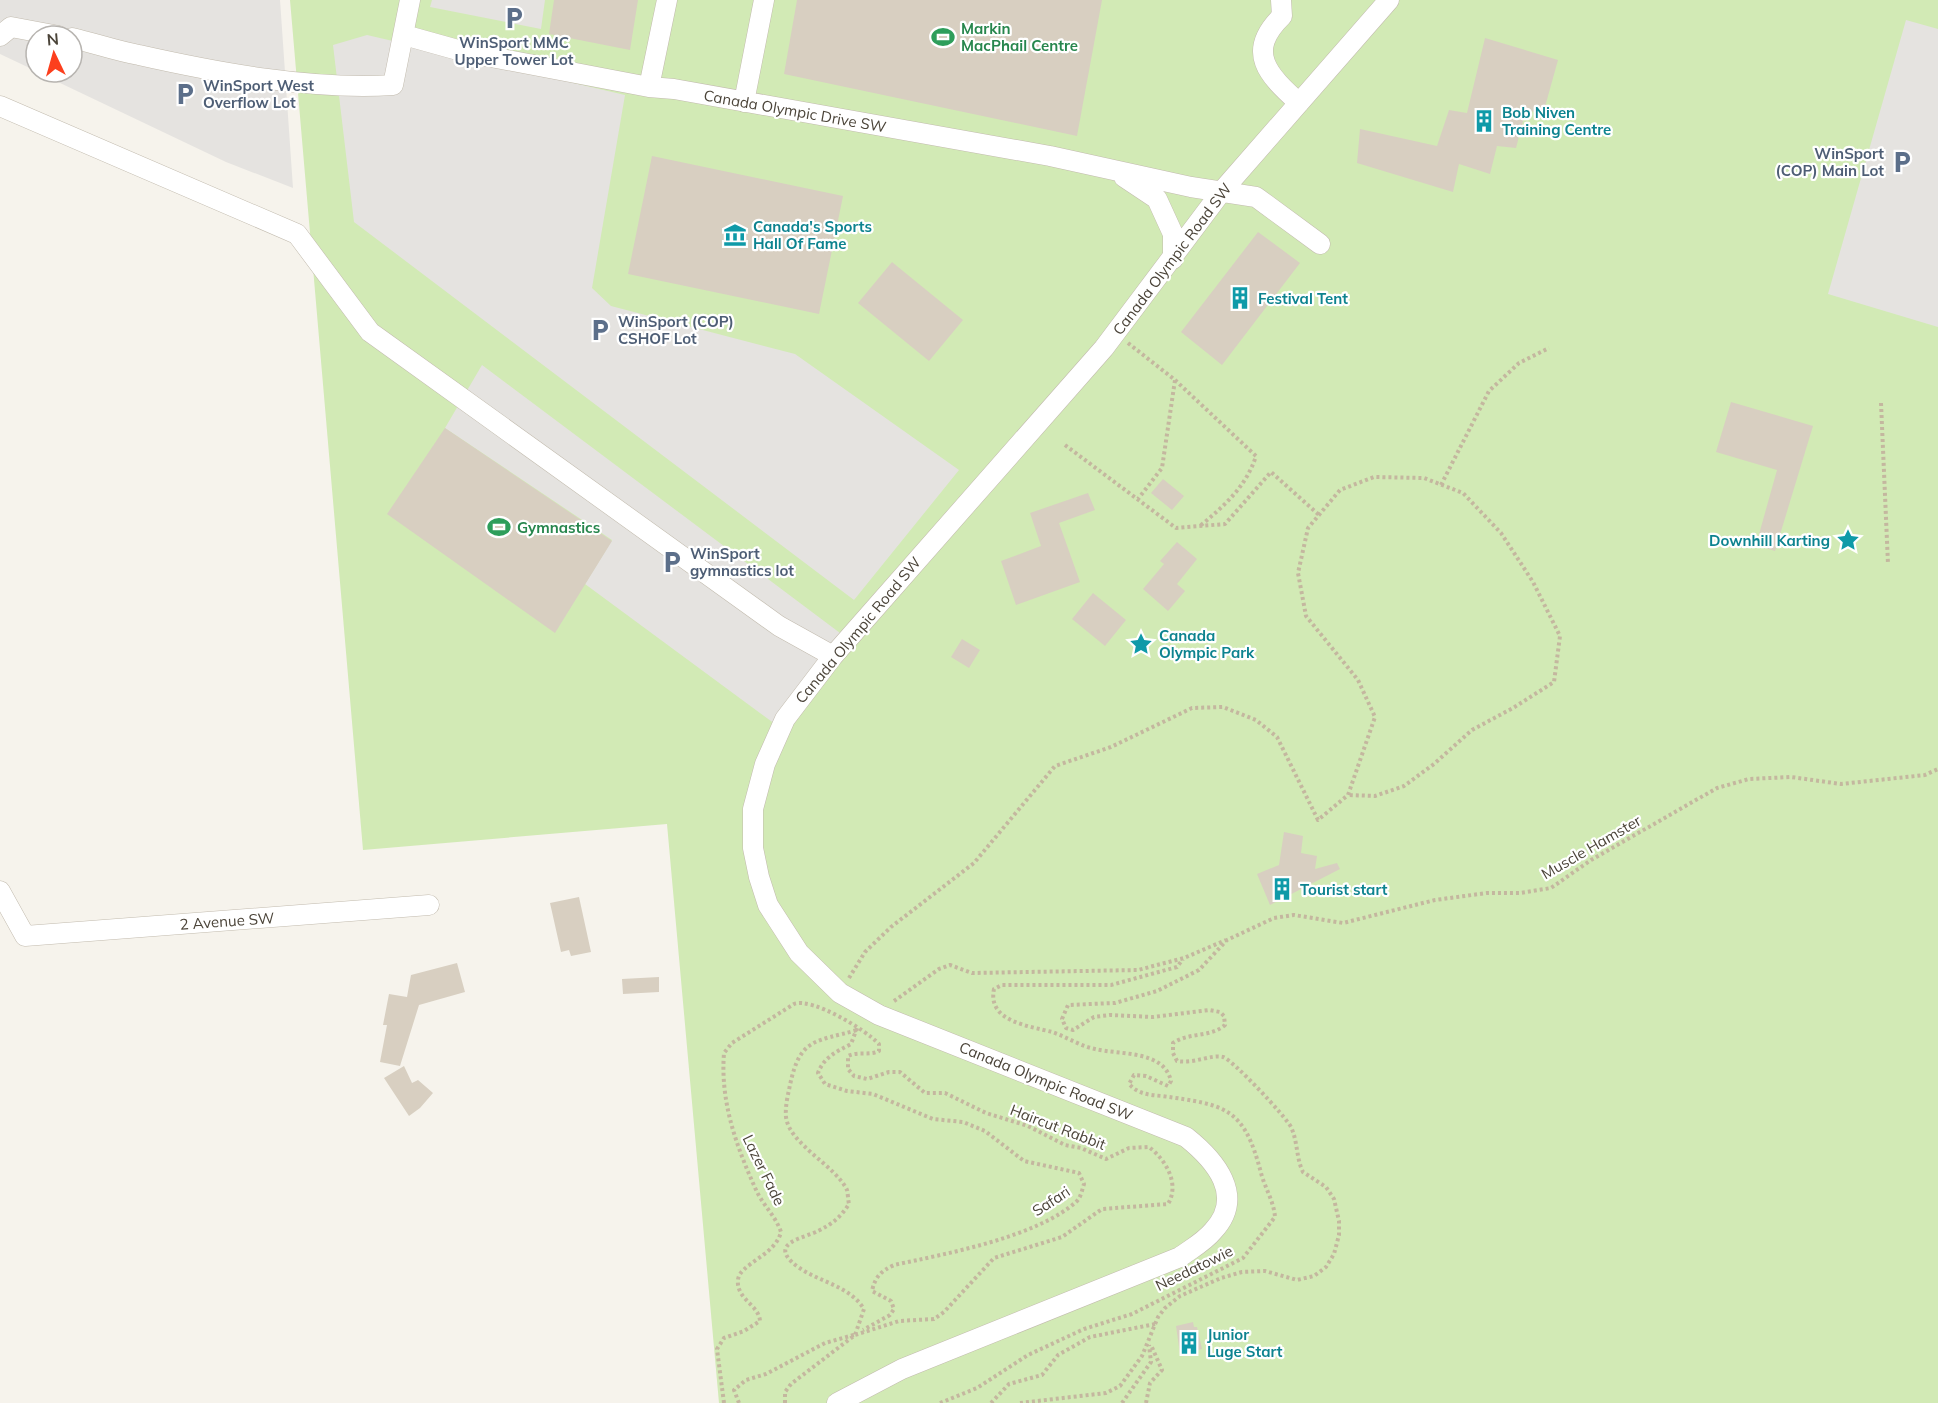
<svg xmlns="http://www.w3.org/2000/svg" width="1938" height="1403" font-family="Mulish,sans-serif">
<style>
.green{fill:#d2eab5}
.parking{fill:#e5e3e0}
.building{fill:#d8cfc1}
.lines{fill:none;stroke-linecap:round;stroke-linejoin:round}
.minor-casing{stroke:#c2bbae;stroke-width:21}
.path{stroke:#c4b79f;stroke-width:4;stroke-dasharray:3 3;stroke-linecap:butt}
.minor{stroke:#fff;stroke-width:20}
.labels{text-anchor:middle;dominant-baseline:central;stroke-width:4.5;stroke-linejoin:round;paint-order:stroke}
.leisure-label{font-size:15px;font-weight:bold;fill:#27864d;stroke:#fff;text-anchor:start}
.service-label{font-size:15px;font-weight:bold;fill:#4e5e75;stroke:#fff;text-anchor:start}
.street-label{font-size:15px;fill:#4b4439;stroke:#fff}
.culture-label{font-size:15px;font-weight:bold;fill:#0d838f;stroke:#fff;text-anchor:start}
</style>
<rect width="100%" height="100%" fill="#f6f3ec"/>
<path class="green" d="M 290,0 L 1938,0 L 1938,1403 L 719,1403 L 667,824 L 363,850 Z"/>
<path class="parking" d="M 0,0 L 280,0 L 293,188 L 226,162 L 37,72 L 72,72 L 72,36 L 36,36 L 36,71 L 0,54 Z
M 432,0 L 545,0 L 541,29 L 430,7 Z
M 1906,20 L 1938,29 L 1938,327 L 1828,294 Z
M 367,35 L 625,95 L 592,288 L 611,306 L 795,354 L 959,470 L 854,600 L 354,222 L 333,45 Z
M 482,365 L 840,633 L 775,724 L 585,584 L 612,540 L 445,428 Z"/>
<path class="building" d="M 554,0 L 638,0 L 630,50 L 549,34 Z
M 797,0 L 1102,0 L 1077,136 L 784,74 Z
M 1485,38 L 1558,60 L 1543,114 L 1526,110 L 1516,148 L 1497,146 L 1490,174 L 1459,164 L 1453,192 L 1357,163 L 1360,129 L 1437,146 L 1449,110 L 1467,113 Z
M 652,156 L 843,196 L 819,314 L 628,274 Z
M 1258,232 L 1300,263 L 1222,365 L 1181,332 Z
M 892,262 L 963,320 L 929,361 L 858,303 Z
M 1731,402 L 1813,426 L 1775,551 L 1756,545 L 1777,470 L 1716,452 Z
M 445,428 L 612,541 L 555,633 L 387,514 Z
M 1163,479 L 1184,496 L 1172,510 L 1151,493 Z
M 1088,493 L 1095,510 L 1059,523 L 1080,582 L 1016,605 L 1001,561 L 1041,546 L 1030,513 Z
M 1177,542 L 1197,559 L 1177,584 L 1185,591 L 1168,611 L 1143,589 L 1164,564 L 1160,561 Z
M 1093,593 L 1126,620 L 1105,646 L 1072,619 Z
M 962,639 L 980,650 L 969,668 L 951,657 Z
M 1284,832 L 1303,836 L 1301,853 L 1317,856 L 1315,869 L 1337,863 L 1340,869 L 1270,905 L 1257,874 L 1279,865 Z
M 579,897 L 591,952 L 571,956 L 569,950 L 561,952 L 550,903 Z
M 457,963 L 465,992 L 419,1005 L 400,1066 L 380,1062 L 387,1025 L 383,1025 L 389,994 L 407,997 L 411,975 Z
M 659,977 L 659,992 L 623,994 L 622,979 Z
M 404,1066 L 412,1083 L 418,1080 L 433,1093 L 420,1108 L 409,1116 L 384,1078 Z
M 1193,1322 L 1194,1327 L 1197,1327 L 1202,1349 L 1180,1354 L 1176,1326 Z"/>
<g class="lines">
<g class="minor-casing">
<path id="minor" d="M 1281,0 L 1282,16 C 1245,52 1268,75 1299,103
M 404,35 L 465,52 L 649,87 L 674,89 L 1050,156 L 1191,187 L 1256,197 L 1320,244
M 0,36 L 11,27 L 59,36
M 72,38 C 94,43 116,51 139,55 C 219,73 311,90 393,85 L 410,0
M 649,87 L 667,0
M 744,102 L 764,0
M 0,106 L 297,234 L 370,332 L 779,626 L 833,656
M 1124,177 L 1157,199 L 1173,234 L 1173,259
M 0,891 L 25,936 L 429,905
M 837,1403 L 902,1369 L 1180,1257 C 1191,1249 1204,1242 1213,1231 C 1246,1196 1215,1160 1186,1137 L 879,1015 L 840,993 L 799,953 L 768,905 L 759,877 L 753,848 L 753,809 L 765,764 L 785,719 L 833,656 L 1104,348 L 1222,191 L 1389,0"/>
</g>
<path class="path" d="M 1128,343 L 1175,380 L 1162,468 L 1138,499
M 1175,380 L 1256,456 C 1246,487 1224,506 1200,526
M 1881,403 L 1888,564
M 1065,445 L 1176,528 L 1225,524 L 1271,472 L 1319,515
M 1441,485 L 1489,391 L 1519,363 L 1549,348
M 849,978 L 865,952 L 891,927 L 974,863 L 1055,766 L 1111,747 L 1192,708 L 1223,707 L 1256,720 L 1277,737 L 1318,820 L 1348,795 L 1375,717 L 1358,680 L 1306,616 L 1298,573 L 1308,528 L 1340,490 L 1374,477 L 1424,478 L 1463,493 L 1501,533 L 1533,582 L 1560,636 L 1554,682 L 1513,708 L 1472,730 L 1434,764 L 1404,786 L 1375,796 L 1348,795
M 894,1001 L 939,969 L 950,965 L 972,973 L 1138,970 L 1184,958 L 1226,940
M 857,1028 L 851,1044 C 836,1052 824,1057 818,1073 L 825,1084 L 847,1091 L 873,1094 L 933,1119 L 963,1122 L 985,1131 L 1024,1161 L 1079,1173 L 1084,1184 C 1082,1190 1081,1197 1077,1201 C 1038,1237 945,1254 894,1265 C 881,1271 875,1277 872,1291 L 891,1301 L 894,1309 L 890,1315 L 863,1330
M 724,1403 L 717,1349 L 724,1338 L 744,1331 L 760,1321 C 759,1305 736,1299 738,1280 C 739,1264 775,1256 781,1232 C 776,1217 764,1206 757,1192 C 737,1148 720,1103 724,1053 L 732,1043 L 794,1004 C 812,997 866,1030 879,1044 L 879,1051 C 869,1056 858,1051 848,1056 L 848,1069 L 854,1076 L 867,1079 L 889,1072 L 900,1072 L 925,1093 L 945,1093 L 986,1113 L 1028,1126 L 1065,1145 L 1081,1148 L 1106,1159 L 1129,1148 L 1149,1147 C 1166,1160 1180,1184 1168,1204 L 1102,1209 L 1062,1237 L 994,1258 L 944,1312 L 934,1319 L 899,1321 L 855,1335
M 739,1403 L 734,1390 L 746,1380 L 766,1374 L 825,1343 L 857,1334
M 785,1403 L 785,1392 L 791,1384 L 855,1335 L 864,1309 C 850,1286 819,1282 798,1267 C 765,1243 805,1238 818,1231 C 832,1224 841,1217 849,1204 C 848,1200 848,1194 847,1190 C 836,1166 789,1144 786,1117 C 785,1106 788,1095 790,1085 C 800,1037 816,1042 857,1030
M 940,1403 L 977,1388 L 1028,1355 L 1084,1329 L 1132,1314 L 1243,1258 L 1275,1217 C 1274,1202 1265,1188 1261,1173 C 1244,1107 1226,1105 1162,1096 C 1149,1095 1138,1094 1129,1084 L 1134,1075 L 1146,1076 L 1168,1086 L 1171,1081 C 1164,1050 1120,1055 1095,1049 C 1080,1046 1067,1037 1052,1032 C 1030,1026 987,1022 994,989 L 1002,985 L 1111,985 L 1177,967 L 1183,959
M 991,1403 L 1009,1384 L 1042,1375 L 1058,1355 L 1090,1337 L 1155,1324
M 1020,1403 L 1106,1393 L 1120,1386 L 1142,1356 L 1158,1317 L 1165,1308 L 1180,1296 L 1221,1278 L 1242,1272 L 1265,1271 L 1297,1280 L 1314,1276 L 1326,1267 L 1334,1254 L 1339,1235 L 1339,1221 L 1334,1199 L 1326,1187 L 1303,1172 C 1296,1158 1298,1142 1291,1127 C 1286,1117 1233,1060 1223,1057 C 1211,1054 1195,1064 1177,1061 L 1173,1053 L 1173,1043 C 1189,1032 1210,1038 1225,1025 L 1224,1016 L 1220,1012 L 1209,1010 L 1153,1017 L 1110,1015 L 1094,1017 L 1073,1030 L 1066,1028 L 1062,1019 L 1068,1005 L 1115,1003 L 1157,991 L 1199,970 L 1227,940 L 1274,918 L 1294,915 L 1343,923 L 1435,900 L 1487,893 L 1520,893 L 1551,888 L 1591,860 L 1717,788 L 1749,779 L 1791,777 L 1841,784 L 1925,775 L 1938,769
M 1122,1403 L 1151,1362 L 1149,1345
M 1146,1403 L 1150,1383 L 1162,1370 L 1151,1345"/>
<use href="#minor" class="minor"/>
</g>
<defs>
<g id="parking-bare" transform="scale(1.8)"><path d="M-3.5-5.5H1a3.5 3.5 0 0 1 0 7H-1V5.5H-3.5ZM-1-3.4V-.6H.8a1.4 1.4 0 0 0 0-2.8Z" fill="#5c6f8a" stroke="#fff" stroke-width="2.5" paint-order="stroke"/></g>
<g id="stadium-bare" transform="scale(1.8)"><path d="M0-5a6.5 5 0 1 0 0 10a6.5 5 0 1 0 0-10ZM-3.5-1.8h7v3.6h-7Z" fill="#2e9e5b" stroke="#fff" stroke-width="2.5" paint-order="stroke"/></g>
<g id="building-bare" transform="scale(1.8)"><path d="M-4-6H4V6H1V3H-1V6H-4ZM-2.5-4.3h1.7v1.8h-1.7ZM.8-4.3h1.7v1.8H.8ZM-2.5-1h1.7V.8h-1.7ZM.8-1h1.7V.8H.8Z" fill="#0f9aa8" stroke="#fff" stroke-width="2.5" paint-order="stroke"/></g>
<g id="museum-bare" transform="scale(1.8)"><path d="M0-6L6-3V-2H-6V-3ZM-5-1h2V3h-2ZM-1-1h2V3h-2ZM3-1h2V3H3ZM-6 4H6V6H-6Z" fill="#0f9aa8" stroke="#fff" stroke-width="2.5" paint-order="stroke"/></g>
<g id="sight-bare" transform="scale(1.8)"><path d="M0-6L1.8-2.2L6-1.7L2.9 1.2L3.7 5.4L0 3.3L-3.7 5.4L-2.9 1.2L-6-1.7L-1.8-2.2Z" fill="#0f9aa8" stroke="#fff" stroke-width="2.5" paint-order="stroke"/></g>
</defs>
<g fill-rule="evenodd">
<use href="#parking-bare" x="514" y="18"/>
<use href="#stadium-bare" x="943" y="37"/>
<use href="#parking-bare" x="185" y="94"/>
<use href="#building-bare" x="1484" y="121"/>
<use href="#parking-bare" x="1902" y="162"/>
<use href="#museum-bare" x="735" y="235"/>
<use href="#building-bare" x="1240" y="298"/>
<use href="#parking-bare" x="600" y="330"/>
<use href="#stadium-bare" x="499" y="527"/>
<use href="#sight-bare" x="1848" y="540"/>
<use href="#parking-bare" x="672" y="562"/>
<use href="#sight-bare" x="1141" y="644"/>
<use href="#building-bare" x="1282" y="889"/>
<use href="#building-bare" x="1189" y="1343"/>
</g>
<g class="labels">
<g class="leisure-label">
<text x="961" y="28">Markin<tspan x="961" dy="17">MacPhail Centre</tspan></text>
<text x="517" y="527">Gymnastics</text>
</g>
<g class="service-label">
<text x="514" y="42" text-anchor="middle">WinSport MMC<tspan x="514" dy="17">Upper Tower Lot</tspan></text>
<text x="203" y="85">WinSport West<tspan x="203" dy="17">Overflow Lot</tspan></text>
<text x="1884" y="153" text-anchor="end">WinSport<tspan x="1884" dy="17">(COP) Main Lot</tspan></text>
<text x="618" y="321">WinSport (COP)<tspan x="618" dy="17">CSHOF Lot</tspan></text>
<text x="690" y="553">WinSport<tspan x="690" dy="17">gymnastics lot</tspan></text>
</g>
<g class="street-label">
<text transform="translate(795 111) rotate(10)">Canada Olympic Drive SW</text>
<text transform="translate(1172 259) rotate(-53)">Canada Olympic Road SW</text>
<text transform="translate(858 630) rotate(-50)">Canada Olympic Road SW</text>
<text transform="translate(1591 847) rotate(-30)">Muscle Hamster</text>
<text transform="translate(227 921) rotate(-4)">2 Avenue SW</text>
<text transform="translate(1046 1081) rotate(22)">Canada Olympic Road SW</text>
<text transform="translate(1058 1127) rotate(21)">Haircut Rabbit</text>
<text transform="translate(764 1170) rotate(64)">Lazer Fade</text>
<text transform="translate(1051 1201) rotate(-33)">Safari</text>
<text transform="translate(1194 1268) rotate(-26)">Needatowie</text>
</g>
<g class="culture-label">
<text x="1502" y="112">Bob Niven<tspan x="1502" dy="17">Training Centre</tspan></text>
<text x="753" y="226">Canada's Sports<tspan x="753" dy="17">Hall Of Fame</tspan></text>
<text x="1258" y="298">Festival Tent</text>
<text x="1830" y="540" text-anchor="end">Downhill Karting</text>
<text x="1159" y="635">Canada<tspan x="1159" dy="17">Olympic Park</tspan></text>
<text x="1300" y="889">Tourist start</text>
<text x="1207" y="1334">Junior<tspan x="1207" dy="17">Luge Start</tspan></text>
</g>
</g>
<g transform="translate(54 54) rotate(355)"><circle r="28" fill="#ffffff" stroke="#b7b4b0" stroke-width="1.5"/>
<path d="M0-4.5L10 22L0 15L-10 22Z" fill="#fc3f1d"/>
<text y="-9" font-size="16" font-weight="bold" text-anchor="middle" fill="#4b4439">N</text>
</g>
</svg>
